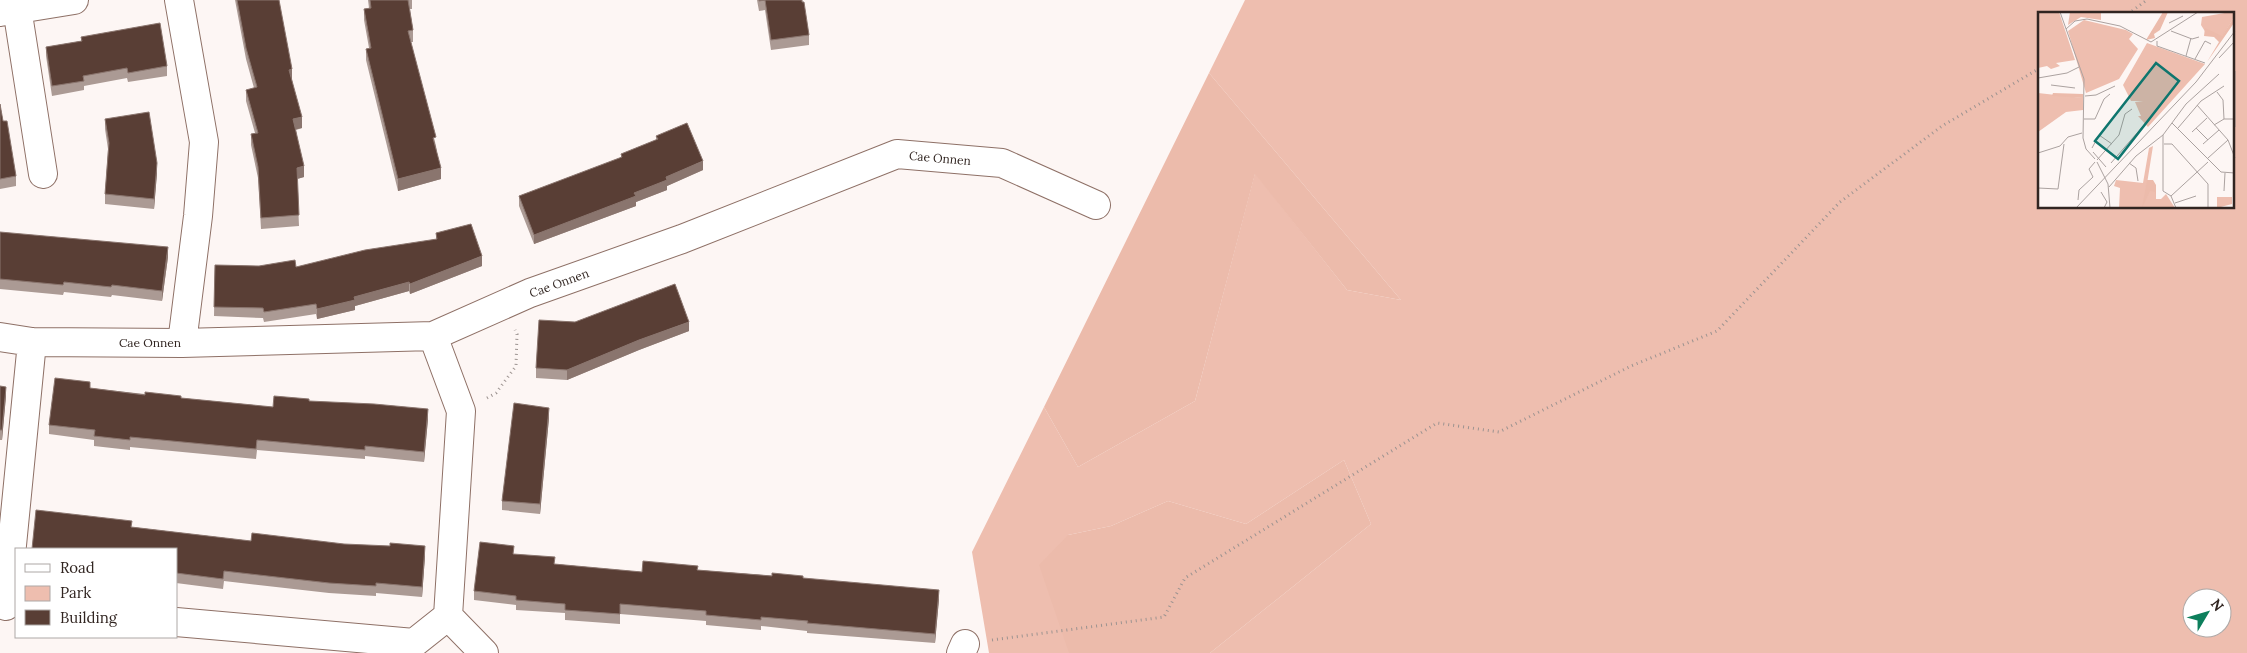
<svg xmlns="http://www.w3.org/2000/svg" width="2247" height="653" font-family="Lora,serif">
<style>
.green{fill:#eebeaf;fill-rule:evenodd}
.forest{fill:#ecbbab}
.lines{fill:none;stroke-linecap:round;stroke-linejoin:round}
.street-casing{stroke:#8e7066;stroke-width:30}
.path{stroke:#9c9390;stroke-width:3;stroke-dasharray:1 4;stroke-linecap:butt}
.street{stroke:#fff;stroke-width:28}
.wall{fill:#ab9a94}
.shaded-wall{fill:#8a756e}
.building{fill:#593e35;stroke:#8a756e}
.labels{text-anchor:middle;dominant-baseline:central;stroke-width:5;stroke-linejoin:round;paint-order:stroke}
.street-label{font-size:12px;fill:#312521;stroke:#fff}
.inset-road{fill:none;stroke:#aba2a0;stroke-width:1}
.view{fill:#0f766e;fill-opacity:0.15;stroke:#0f766e;stroke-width:2.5}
.inset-edge{fill:none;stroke:#312521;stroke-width:2.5}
</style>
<rect width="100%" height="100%" fill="#fdf6f4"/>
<path class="green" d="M 1245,0 L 2247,0 L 2247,653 L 1210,653 L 1371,524 L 1344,460 L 1246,524 L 1168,501 L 1111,526 L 1068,535 L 1069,653 L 989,653 L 972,552 L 1044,407 L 1078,467 L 1195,401 L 1255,173 L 1347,290 L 1401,300 L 1209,73 ZM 2040,14 L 2233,14 L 2233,208 L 2040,208 ZM 2192,598 L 2222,598 L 2222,628 L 2192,628 Z"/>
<path class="forest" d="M 1209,73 L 1401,300 L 1347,290 L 1255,174 L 1195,401 L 1078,467 L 1044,407 Z
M 1344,460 L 1371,524 L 1210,653 L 1069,653 L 1039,565 L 1068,535 L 1111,526 L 1168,501 L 1246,524 Z"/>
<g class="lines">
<g class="street-casing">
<path id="street" d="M 179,0 L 204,142 L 198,216 L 182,343
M 17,8 L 43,174
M 0,12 L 74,0
M 0,337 L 32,342 L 182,343 L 433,336 L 530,293 L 682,239 L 897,154 L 1002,163 L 1096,205
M 6,606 L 32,342
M 448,616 L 484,653
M 176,622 L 414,643 L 448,616 L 461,411 L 433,336
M 961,653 L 965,644"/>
</g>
<path class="path" d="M 2128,14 L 2147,0
M 487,398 L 496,393 L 516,366 L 517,334 L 515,330
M 992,640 L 1164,617 L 1185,578 L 1437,423 L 1499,432 L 1631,366 L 1717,331 L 1840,202 L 1942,126 L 2040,68"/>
<use href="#street" class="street"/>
</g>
<path class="wall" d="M 235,0 L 279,0 L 292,80 L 302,128 L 296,130 L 304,177 L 297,179 L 299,226 L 261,229 L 258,178 L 251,145 L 251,134 L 255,133 L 246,101 L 246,90 L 254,88 L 246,59 Z
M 368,0 L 412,0 L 412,9 L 410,9 L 413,30 L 413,42 L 411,42 L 436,146 L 441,179 L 398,191 L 366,60 L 366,49 L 369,48 L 364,20 L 364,9 L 369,8 Z
M 757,0 L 802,0 L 809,35 L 809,45 L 771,50 L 765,10 L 759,11 Z
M 81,37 L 167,66 L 167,76 L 128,82 L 127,78 L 84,86 L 84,90 L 52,96 L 46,56 L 46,47 L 81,41 Z
M 0,104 L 3,121 L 16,176 L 16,186 L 0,189 Z
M 105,119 L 157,173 L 154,209 L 105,204 L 105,194 L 108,149 L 105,129 Z
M 656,136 L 703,170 L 667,186 L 667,190 L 636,202 L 636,206 L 534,244 L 519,206 L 519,196 L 621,158 L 621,154 L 656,140 Z
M 0,232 L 168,257 L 162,301 L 112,295 L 111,297 L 64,292 L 63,295 L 0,289 Z
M 436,233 L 482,266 L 410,294 L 409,291 L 355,306 L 355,310 L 317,319 L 316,314 L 264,322 L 263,318 L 214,316 L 215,265 L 296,267 L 436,240 Z
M 575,322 L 689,331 L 639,350 L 567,380 L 536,378 L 536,368 Z
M 0,386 L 6,396 L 2,440 L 0,440 Z
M 90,388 L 181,398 L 273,407 L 309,401 L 428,419 L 424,462 L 365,456 L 365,459 L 257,450 L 256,459 L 130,447 L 130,450 L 94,446 L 94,440 L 49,434 L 49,425 Z
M 549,418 L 540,514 L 502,510 L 502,501 Z
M 132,527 L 251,541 L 425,556 L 422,597 L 376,593 L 376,596 L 329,593 L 224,581 L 223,589 L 176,583 L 176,549 Z
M 514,554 L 555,564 L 642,572 L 698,570 L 803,578 L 939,599 L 935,643 L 807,633 L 807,631 L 761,626 L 761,630 L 706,625 L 706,621 L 620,614 L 620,624 L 565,620 L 565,613 L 516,610 L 516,605 L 474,600 L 474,591 Z"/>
<path class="shaded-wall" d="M 292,69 L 292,80 L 289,81 L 289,70 Z
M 302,117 L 302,128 L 293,130 L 293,119 Z
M 703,161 L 703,170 L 667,186 L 667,190 L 636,202 L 636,206 L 534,244 L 534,235 L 634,193 L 666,177 Z
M 157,163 L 157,173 L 154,209 L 154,199 Z
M 304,166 L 304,177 L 297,179 L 297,168 Z
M 441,168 L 441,179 L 398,191 L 398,179 Z
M 168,247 L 168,257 L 162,301 L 162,291 Z
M 482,256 L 482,266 L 410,294 L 410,284 Z
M 409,282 L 409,291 L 355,306 L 355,310 L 317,319 L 317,309 L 354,297 Z
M 689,322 L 689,331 L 639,350 L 567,380 L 567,370 L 639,340 Z
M 6,387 L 6,396 L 2,440 L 2,430 Z
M 549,408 L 549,418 L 540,514 L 540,504 Z
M 428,409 L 428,419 L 424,462 L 424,452 Z
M 425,546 L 425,556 L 422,597 L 422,587 Z
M 939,590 L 939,599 L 935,643 L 935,634 Z"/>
<path class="building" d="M 237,0 L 279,0 L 292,69 L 289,70 L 302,117 L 293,119 L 304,166 L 297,168 L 299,215 L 261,218 L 258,167 L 251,134 L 258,133 L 246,90 L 257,87 L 246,48 Z
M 370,0 L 408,0 L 413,30 L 408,31 L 436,137 L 433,138 L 441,168 L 398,179 L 366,49 L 371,48 L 364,9 L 371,8 Z
M 759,0 L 802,0 L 802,2 L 804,2 L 809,35 L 771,40 L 765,0 L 759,1 Z
M 160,23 L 167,66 L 128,73 L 127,68 L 83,76 L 84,81 L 52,86 L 46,47 L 82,41 L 81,37 Z
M 0,104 L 3,121 L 7,121 L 16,176 L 0,179 Z
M 149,112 L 157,163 L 154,199 L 105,194 L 109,143 L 105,119 Z
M 687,123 L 703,161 L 666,177 L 667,180 L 634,193 L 636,196 L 534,235 L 519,196 L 622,157 L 621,154 L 658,139 L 656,136 Z
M 471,224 L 482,256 L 410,284 L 409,282 L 354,297 L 355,300 L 317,309 L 316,304 L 264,312 L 263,308 L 214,307 L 215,265 L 259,266 L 295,260 L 296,267 L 365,250 L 437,239 L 436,233 Z
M 0,232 L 168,247 L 162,291 L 112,285 L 111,287 L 64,282 L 63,285 L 0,279 Z
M 675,284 L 689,322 L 639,340 L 567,370 L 536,368 L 539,320 L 575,322 Z
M 55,378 L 90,382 L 90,388 L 145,395 L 145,392 L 181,396 L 181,398 L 273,407 L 274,396 L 309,399 L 309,401 L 374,404 L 428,409 L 424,452 L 365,446 L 365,450 L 257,440 L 256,449 L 130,437 L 130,440 L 94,436 L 95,430 L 49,425 Z
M 0,386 L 6,387 L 2,430 L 0,430 Z
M 514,403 L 549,408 L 540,504 L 502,501 Z
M 36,510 L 132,521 L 131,527 L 251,541 L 252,533 L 344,544 L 390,546 L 390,543 L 425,546 L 422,587 L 376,583 L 376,586 L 329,583 L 224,571 L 223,579 L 176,573 L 176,549 L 32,549 Z
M 480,542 L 514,546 L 513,554 L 555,557 L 554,564 L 642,572 L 643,561 L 698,566 L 697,570 L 772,576 L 772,573 L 803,576 L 803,578 L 939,590 L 935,634 L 807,623 L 808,621 L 761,617 L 761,620 L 706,615 L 706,611 L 620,604 L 620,614 L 565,610 L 565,604 L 516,600 L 516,596 L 474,591 Z"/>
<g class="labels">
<g class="street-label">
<text transform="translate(940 158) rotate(5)">Cae Onnen</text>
<text transform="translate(559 283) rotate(-20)">Cae Onnen</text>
<text x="150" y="342">Cae Onnen</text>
</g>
</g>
<g transform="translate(2038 12)">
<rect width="196" height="196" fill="#fdf6f4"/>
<path d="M 0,0 L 21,0 L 37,48 L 18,51 L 22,54 L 13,57 L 9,54 L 0,56 ZM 32,0 L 63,0 L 63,8 L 43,5 L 30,13 ZM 192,0 L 196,0 L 196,5 L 184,25 L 168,21 L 163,13 L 164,5 ZM 46,8 L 88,18 L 95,22 L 91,27 L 100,37 L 81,67 L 48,81 L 30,19 ZM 109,31 L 167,52 L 110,115 L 100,104 L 103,104 L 97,90 L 105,89 L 93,89 L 85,73 ZM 0,81 L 45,86 L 45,98 L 28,100 L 0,120 ZM 115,134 L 108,178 L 118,178 L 118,187 L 123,187 L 128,182 L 137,196 L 81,196 L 82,176 L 76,174 L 78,168 L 105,171 L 111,136 ZM 179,185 L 194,185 L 194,192 L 179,196 Z" fill="#eebeaf"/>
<path d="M 125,0 L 130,0 L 122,18 L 116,22 L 117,26 L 108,28 ZM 196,5 L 196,11 L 169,50 L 181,30 L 176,25 L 166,24 L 167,16 L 184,24 ZM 15,81 L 45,82 L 45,86 L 14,84 ZM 109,168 L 115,168 L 118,173 L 118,185 L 117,180 L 112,179 L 104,196 Z" fill="#ecbbab"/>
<path class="inset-road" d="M 22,0 L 46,67 L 45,126 L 48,137 L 57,147M 131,11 L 145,4M 28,17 L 37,9 L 49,7 L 82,14 L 113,30 L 160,0M 133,19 L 154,27 L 161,25M 119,29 L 119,34 L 167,51M 148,44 L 153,26M 181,46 L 197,29M 157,47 L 167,29 L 173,32M 197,59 L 197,115M 0,66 L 29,61 L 41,55M 13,73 L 37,76M 179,80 L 185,88 L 186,107M 47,84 L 58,83 L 77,74M 159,93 L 190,128 L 197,146M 46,107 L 57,107 L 66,87 L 72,82M 134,111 L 183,160 L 197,161M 176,113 L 186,107 L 195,107M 140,116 L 163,89 L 186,74M 158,116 L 170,128M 154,120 L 169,106M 125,123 L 125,179 L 133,184 L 138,196M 126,132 L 134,132 L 170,172 L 170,196M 165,132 L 181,118M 54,136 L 61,123 L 74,132M 55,140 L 68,155M 0,141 L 22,134 L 30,125 L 44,121M 170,146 L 190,128M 59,148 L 81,123 L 87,102 L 94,97M 59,150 L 70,172 L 72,196M 73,151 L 106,113M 91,151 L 98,156 L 100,169M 71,175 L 98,144 L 125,123 L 148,92 L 181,62M 0,176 L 20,177 L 26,132M 186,179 L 187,161M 63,180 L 69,190 L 66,196M 133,184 L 170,150M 40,188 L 41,178 L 55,165 L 51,157 L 57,150M 137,191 L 158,184M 38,196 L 158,70 L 197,19"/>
<path class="view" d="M 118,51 L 141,69 L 80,147 L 57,129 Z"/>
<rect width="196" height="196" class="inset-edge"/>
</g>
<rect x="15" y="548" width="162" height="90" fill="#ffffff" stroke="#ada8a6"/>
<rect x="25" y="564" width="25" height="8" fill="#ffffff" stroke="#ada8a6"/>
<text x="60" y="573" font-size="15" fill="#312521">Road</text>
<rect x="25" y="586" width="25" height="15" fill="#eebeaf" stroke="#ada8a6"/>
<text x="60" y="598" font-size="15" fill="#312521">Park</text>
<rect x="25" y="610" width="25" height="15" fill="#593e35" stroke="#ada8a6"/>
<text x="60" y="623" font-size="15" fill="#312521">Building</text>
<g transform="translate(2207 613) rotate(52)"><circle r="24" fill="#ffffff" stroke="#ada8a6"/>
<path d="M0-4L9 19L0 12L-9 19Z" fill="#0d7f5c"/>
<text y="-8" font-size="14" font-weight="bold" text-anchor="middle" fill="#312521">N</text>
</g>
</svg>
